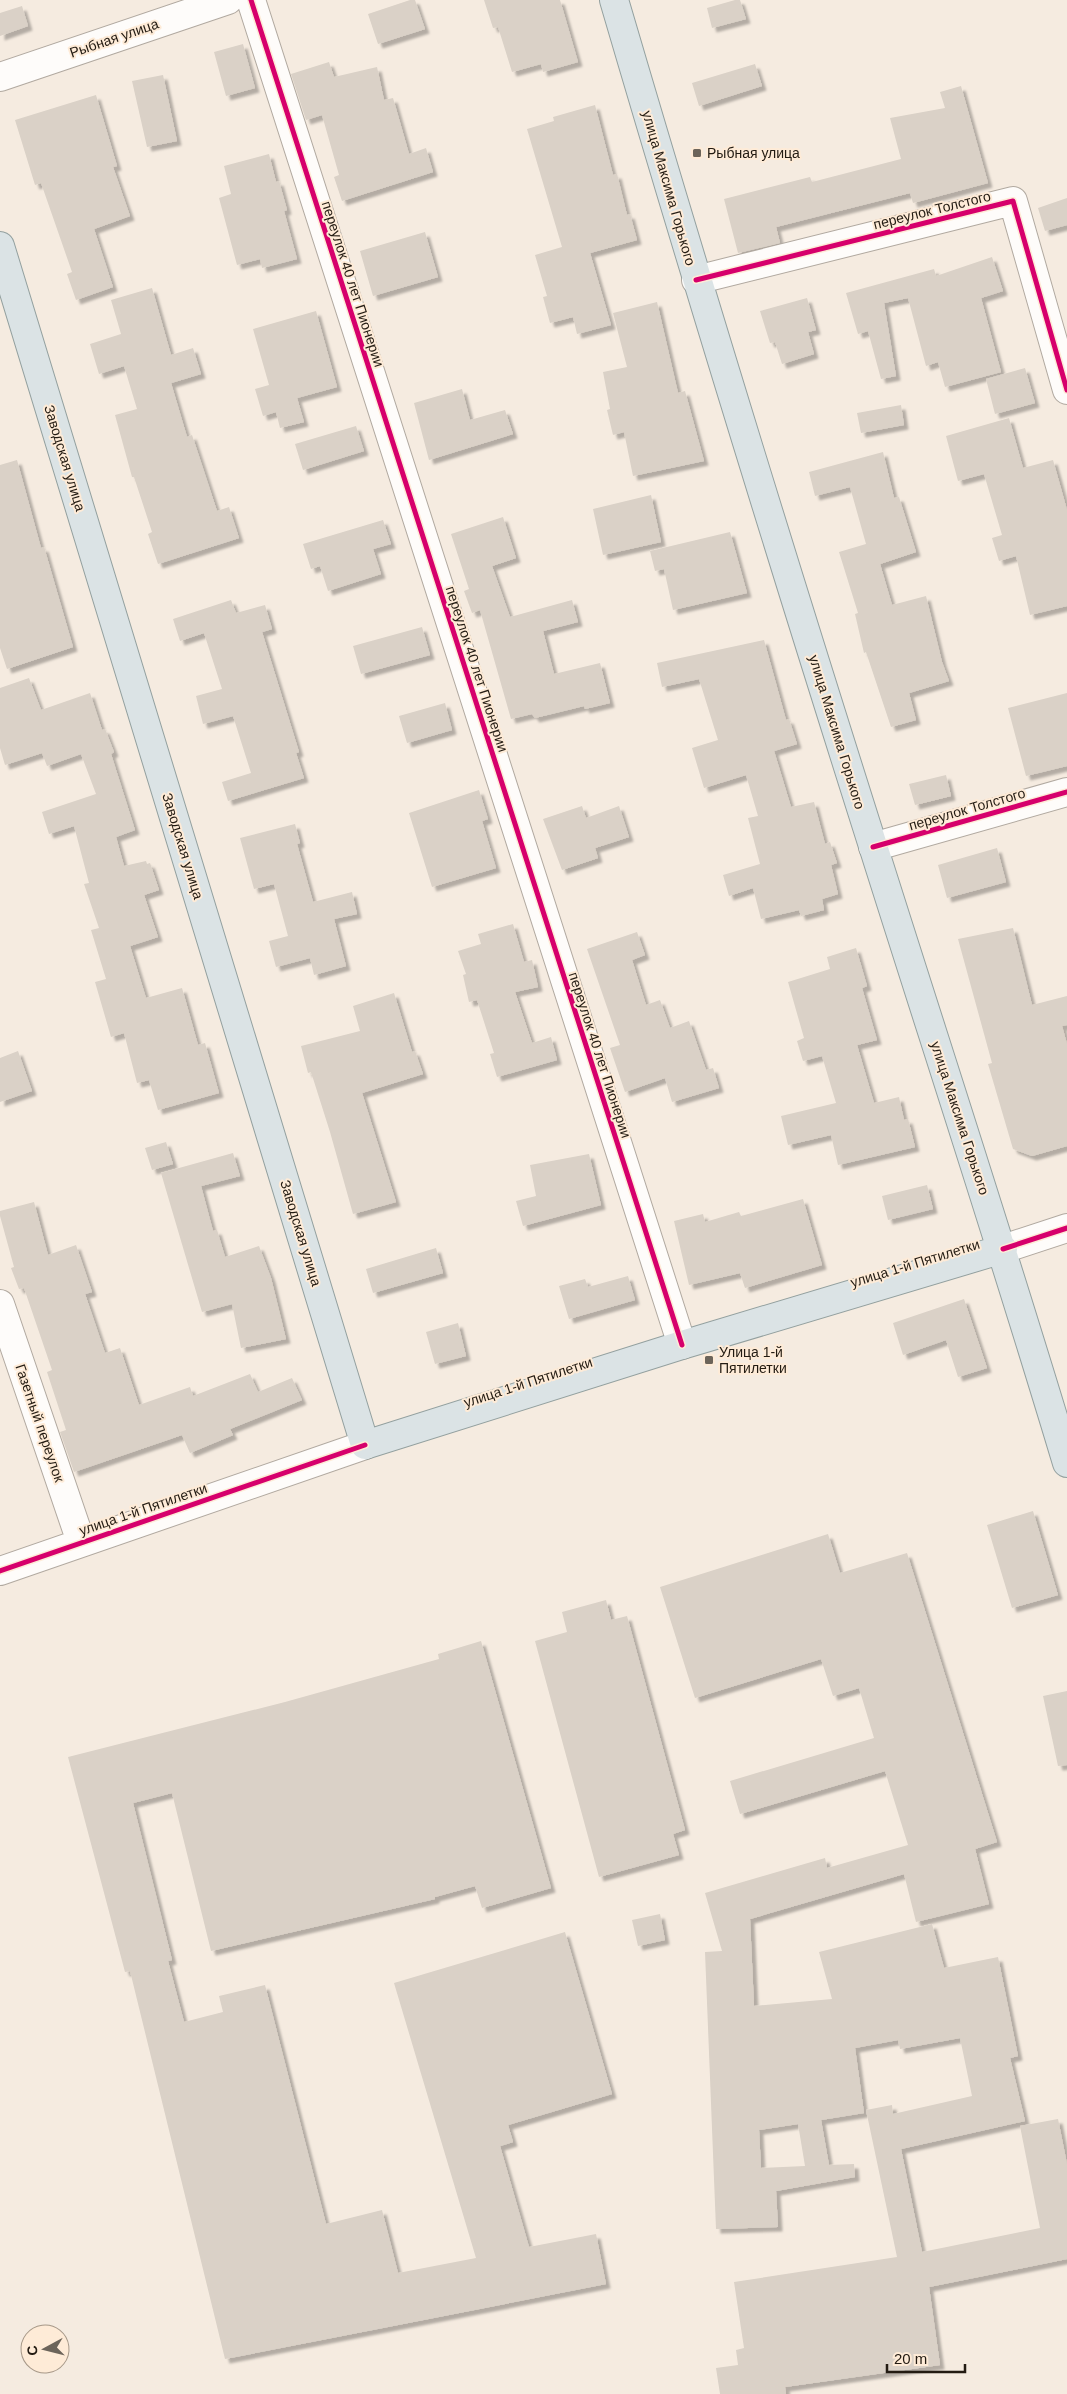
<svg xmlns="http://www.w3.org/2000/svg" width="1067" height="2394" font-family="Helvetica,sans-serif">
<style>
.building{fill:#dad1c7;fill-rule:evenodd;filter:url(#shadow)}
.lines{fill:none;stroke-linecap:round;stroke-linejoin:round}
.minor-casing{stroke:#b1a9a0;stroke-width:30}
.major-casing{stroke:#93a09f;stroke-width:30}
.minor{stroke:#fefcfa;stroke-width:28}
.major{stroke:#dbe3e5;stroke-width:28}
.cycleway-casing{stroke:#feebd7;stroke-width:8}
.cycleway{stroke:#d6006c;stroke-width:5}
.poi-dot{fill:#6c645a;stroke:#feebd7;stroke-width:2}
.labels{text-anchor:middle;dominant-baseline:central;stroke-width:4;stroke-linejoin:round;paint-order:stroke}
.street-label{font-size:14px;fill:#231b12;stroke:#feebd7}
.poi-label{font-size:14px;fill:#231b12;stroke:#feebd7;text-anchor:start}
</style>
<defs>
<filter id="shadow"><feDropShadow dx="4.5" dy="4.5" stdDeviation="1" flood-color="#0004"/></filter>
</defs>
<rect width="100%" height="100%" fill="#f5ebe0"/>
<path class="building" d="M 410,0 L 415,0 L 425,29 L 378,44 L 368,14 Z
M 484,0 L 560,0 L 578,62 L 543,72 L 541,64 L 512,72 L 498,27 L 493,28 Z
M 735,0 L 740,0 L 746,19 L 712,28 L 707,8 Z
M 22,6 L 28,26 L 0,36 L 0,13 Z
M 243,44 L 255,88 L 226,96 L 214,52 Z
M 329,62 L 334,77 L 377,67 L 384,100 L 393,98 L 409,154 L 426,148 L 433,172 L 342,201 L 334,177 L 339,175 L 322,115 L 306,120 L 291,74 Z
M 755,64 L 762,86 L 699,106 L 692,83 Z
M 163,75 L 177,141 L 147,147 L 132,81 Z
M 961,86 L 988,183 L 913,203 L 910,193 L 776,227 L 780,243 L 738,253 L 724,199 L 810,177 L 812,182 L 901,159 L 890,118 L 945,108 L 940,92 Z
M 96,95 L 117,166 L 113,167 L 130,216 L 94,229 L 113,287 L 76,300 L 67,274 L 72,272 L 41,183 L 35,185 L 15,120 Z
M 595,105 L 613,175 L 617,174 L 627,215 L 630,214 L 637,240 L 590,253 L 611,325 L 577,334 L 573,317 L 550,323 L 543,297 L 547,296 L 535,255 L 562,247 L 527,129 L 554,121 L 553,117 Z
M 269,154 L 276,182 L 279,181 L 287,210 L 284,211 L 297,259 L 262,268 L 260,259 L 237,265 L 219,198 L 231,194 L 224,166 Z
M 1067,198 L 1067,225 L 1045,231 L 1038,208 Z
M 425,232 L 438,277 L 373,296 L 360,251 Z
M 992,257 L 1003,291 L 981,298 L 1001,372 L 945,387 L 938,362 L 926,366 L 908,298 L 884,303 L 896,376 L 881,379 L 868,331 L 858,334 L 846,293 L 934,269 L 936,276 Z
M 152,288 L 171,355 L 193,348 L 201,374 L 171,383 L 187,437 L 192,435 L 217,511 L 229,507 L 239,538 L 158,564 L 148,534 L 152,532 L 134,477 L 132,477 L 115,415 L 137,409 L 124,366 L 99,374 L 90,344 L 121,334 L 111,300 Z
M 807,298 L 816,330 L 808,332 L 814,354 L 782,364 L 775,342 L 770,343 L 760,311 Z
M 657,302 L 678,393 L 685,391 L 704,461 L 633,476 L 624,432 L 613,435 L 607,410 L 610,409 L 603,372 L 627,367 L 613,313 Z
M 316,311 L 337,387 L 297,398 L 304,422 L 280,428 L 276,412 L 263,416 L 255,389 L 269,385 L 253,329 Z
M 1025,368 L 1035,403 L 995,414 L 986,379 Z
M 462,389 L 470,420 L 505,410 L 513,434 L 429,460 L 414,403 Z
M 901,405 L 904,425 L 861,433 L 857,413 Z
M 1009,418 L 1023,468 L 1053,460 L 1067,510 L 1067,606 L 1030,615 L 1016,556 L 999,561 L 992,538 L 1002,535 L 984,474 L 958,481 L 946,436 Z
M 356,426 L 364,451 L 303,470 L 295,444 Z
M 883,452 L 894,498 L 899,497 L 916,552 L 880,564 L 892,605 L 926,596 L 942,662 L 949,681 L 909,693 L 916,720 L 891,727 L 866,652 L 864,653 L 855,614 L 858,613 L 839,552 L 866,544 L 850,487 L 815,496 L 809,472 Z
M 17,460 L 41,548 L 44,547 L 73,647 L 7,669 L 0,648 L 0,465 Z
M 651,495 L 661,542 L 603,555 L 593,509 Z
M 503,517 L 516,558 L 492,566 L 510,617 L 572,600 L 578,622 L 543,631 L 554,674 L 600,663 L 610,703 L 585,709 L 584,706 L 535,718 L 532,714 L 511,719 L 480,610 L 472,613 L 464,591 L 469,589 L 451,534 Z
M 383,520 L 391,544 L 373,549 L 381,574 L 328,591 L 320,566 L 311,569 L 303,544 Z
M 730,532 L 747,593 L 673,610 L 664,569 L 655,571 L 650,551 Z
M 231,600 L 236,613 L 265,605 L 272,629 L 262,632 L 299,752 L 296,753 L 304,778 L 228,801 L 222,782 L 251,773 L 233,716 L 203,724 L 196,696 L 222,689 L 204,633 L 180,641 L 173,619 Z
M 422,627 L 430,655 L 361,674 L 353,646 Z
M 764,640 L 786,720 L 789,719 L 797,744 L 774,751 L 791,807 L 814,802 L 825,844 L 830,842 L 837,863 L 831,865 L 838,894 L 822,899 L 824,910 L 801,916 L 799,910 L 761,919 L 753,888 L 729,896 L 723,875 L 760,864 L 748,818 L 758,816 L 746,775 L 704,788 L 692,748 L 718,740 L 699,679 L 662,687 L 657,663 Z
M 29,678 L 41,710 L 90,693 L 102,730 L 105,729 L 114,752 L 111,754 L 135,830 L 116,837 L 124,866 L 146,861 L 147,864 L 150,863 L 159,890 L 144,895 L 158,937 L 130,946 L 146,998 L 182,988 L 198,1045 L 205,1043 L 219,1093 L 158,1110 L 149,1080 L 137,1083 L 124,1033 L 111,1037 L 95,982 L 106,979 L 91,930 L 99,928 L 84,884 L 89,883 L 74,826 L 49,834 L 42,812 L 96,794 L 81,754 L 47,766 L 42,753 L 5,765 L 0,748 L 0,688 Z
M 1067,693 L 1067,766 L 1026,776 L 1008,708 Z
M 445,703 L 452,730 L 407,743 L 399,716 Z
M 946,775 L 951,796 L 915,805 L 909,784 Z
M 479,790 L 488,819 L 482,821 L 496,868 L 432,887 L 409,813 Z
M 582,806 L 586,818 L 619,806 L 629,837 L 595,848 L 598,858 L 562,870 L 543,819 Z
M 295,824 L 300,843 L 297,844 L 313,902 L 352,892 L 357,914 L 334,919 L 346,966 L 314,975 L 310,958 L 276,967 L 269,941 L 288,936 L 274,884 L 254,889 L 240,838 Z
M 997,848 L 1006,882 L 947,898 L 938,865 Z
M 513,924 L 524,962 L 532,960 L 538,987 L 515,992 L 532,1043 L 551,1037 L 557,1060 L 497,1077 L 490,1054 L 494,1053 L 477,1000 L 469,1002 L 463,975 L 466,974 L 458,951 L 481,944 L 478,934 Z
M 1013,928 L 1032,1005 L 1067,996 L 1067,1025 L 1062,1026 L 1067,1044 L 1067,1146 L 1032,1156 L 1013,1149 L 988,1064 L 992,1063 L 958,939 Z
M 637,932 L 645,955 L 632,960 L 646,1005 L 660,1000 L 670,1028 L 689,1021 L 706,1070 L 713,1068 L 719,1088 L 672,1102 L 665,1078 L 625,1092 L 610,1048 L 620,1045 L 587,949 Z
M 856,948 L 867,986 L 862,988 L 877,1040 L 857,1045 L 874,1103 L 899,1097 L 904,1120 L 908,1119 L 915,1147 L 838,1165 L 831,1135 L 788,1145 L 781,1116 L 836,1103 L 822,1056 L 803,1061 L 797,1041 L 804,1038 L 788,982 L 830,969 L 827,957 Z
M 394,993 L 412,1052 L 415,1051 L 423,1074 L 362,1093 L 396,1202 L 353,1214 L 330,1132 L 311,1072 L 308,1073 L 301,1046 L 360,1031 L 353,1006 Z
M 18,1051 L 32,1091 L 0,1102 L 0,1058 Z
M 166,1142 L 173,1164 L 152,1170 L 145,1148 Z
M 233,1153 L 240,1176 L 201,1186 L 213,1231 L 217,1230 L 225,1257 L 259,1246 L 271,1278 L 286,1339 L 241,1348 L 232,1304 L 202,1312 L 161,1173 Z
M 589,1154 L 601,1205 L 523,1226 L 516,1201 L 536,1196 L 530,1165 Z
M 927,1185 L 933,1209 L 888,1220 L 882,1196 Z
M 803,1199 L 822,1265 L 745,1288 L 740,1273 L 689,1285 L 674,1221 L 703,1214 L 705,1222 L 739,1212 L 741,1216 Z
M 34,1202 L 48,1255 L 76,1245 L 92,1292 L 85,1294 L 105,1353 L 120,1348 L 139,1405 L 190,1387 L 193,1396 L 250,1374 L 258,1392 L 292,1378 L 302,1400 L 230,1429 L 233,1435 L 190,1453 L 182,1435 L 74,1472 L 60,1432 L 66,1430 L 47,1372 L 52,1370 L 24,1288 L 19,1289 L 11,1268 L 14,1267 L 0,1216 L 0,1211 Z
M 436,1248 L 443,1273 L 373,1293 L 366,1269 Z
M 628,1276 L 635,1300 L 569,1319 L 559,1286 L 585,1279 L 588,1287 Z
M 964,1299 L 987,1368 L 958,1377 L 946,1340 L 903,1355 L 893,1323 Z
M 458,1323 L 466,1356 L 435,1364 L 426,1332 Z
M 1033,1511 L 1058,1595 L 1012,1608 L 987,1525 Z
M 828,1534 L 840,1573 L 907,1553 L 997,1842 L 975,1849 L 989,1904 L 916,1922 L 904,1874 L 750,1919 L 754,2006 L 832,1999 L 819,1952 L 932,1924 L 944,1968 L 998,1957 L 1018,2056 L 1010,2058 L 1025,2121 L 901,2149 L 922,2252 L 1040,2228 L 1020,2126 L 1058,2119 L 1067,2164 L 1067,2259 L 929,2287 L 940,2365 L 785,2387 L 786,2394 L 720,2394 L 716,2368 L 738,2365 L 736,2350 L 744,2348 L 734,2282 L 897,2257 L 866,2110 L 892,2105 L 893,2114 L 972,2096 L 960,2038 L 900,2049 L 898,2040 L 855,2048 L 864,2113 L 821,2120 L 829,2165 L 854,2164 L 855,2177 L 776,2191 L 778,2227 L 716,2229 L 705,1952 L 722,1951 L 705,1893 L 825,1858 L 827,1868 L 908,1845 L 885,1771 L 740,1814 L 730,1781 L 874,1738 L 859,1688 L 833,1696 L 821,1659 L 695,1698 L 660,1587 ZM 798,2124 L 805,2166 L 761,2168 L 759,2130 Z
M 606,1600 L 611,1620 L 627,1616 L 685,1830 L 673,1834 L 679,1855 L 599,1877 L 535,1641 L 567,1632 L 562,1612 Z
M 481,1641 L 551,1888 L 482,1908 L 475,1886 L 435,1897 L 435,1899 L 211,1951 L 172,1793 L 133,1803 L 172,1960 L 168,1961 L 184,2022 L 223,2012 L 219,1996 L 265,1985 L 326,2224 L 382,2210 L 398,2273 L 476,2258 L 394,1983 L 565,1932 L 612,2094 L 508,2125 L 513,2142 L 500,2146 L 529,2247 L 596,2234 L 606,2284 L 225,2359 L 130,1971 L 125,1972 L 68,1757 L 285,1702 L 439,1659 L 438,1654 Z
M 1067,1691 L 1067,1765 L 1058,1766 L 1043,1696 Z
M 660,1914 L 665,1940 L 638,1946 L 632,1920 Z"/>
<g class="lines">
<g class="minor-casing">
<path id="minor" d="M 251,0 L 682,1345
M 0,77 L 228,0
M 696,280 L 1013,201 L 1067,390
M 873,847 L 1067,792
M 1003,1249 L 1067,1228
M 0,1304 L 81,1542
M 0,1571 L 365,1445"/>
</g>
<g class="major-casing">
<path id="major" d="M 614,0 C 697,283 784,565 873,846 C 938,1052 1005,1256 1067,1463
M 0,246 L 365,1445 L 682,1345 L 1003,1249"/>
</g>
<use href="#minor" class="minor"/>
<use href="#major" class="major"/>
<g class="cycleway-casing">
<path id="cycleway" d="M 251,0 L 682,1345
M 696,280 L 1013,201 L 1067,390
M 873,847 L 1067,792
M 1003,1249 L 1067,1228
M 0,1571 L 365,1445"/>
</g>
<use href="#cycleway" class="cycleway"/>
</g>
<g class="poi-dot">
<rect x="692" y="148" width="10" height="10" rx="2.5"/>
<rect x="704" y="1355" width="10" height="10" rx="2.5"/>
</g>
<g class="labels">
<g class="street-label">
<text transform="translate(114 38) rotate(-19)">Рыбная улица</text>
<text transform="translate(669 188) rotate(74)">улица Максима Горького</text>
<text transform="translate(932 210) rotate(-14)">переулок Толстого</text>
<text transform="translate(353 284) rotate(72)">переулок 40 лет Пионерии</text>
<text transform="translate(65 458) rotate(73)">Заводская улица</text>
<text transform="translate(477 669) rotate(72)">переулок 40 лет Пионерии</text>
<text transform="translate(837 732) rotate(73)">улица Максима Горького</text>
<text transform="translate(967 809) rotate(-16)">переулок Толстого</text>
<text transform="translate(183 846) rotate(73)">Заводская улица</text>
<text transform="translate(600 1055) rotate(72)">переулок 40 лет Пионерии</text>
<text transform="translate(960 1118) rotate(72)">улица Максима Горького</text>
<text transform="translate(301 1233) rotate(73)">Заводская улица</text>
<text transform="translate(915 1263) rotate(-17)">улица 1-й Пятилетки</text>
<text transform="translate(528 1382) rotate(-18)">улица 1-й Пятилетки</text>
<text transform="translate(40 1423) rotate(71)">Газетный переулок</text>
<text transform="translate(143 1509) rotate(-19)">улица 1-й Пятилетки</text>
</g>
<g class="poi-label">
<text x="707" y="153">Рыбная улица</text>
<text x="719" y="1352">Улица 1-й<tspan x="719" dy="16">Пятилетки</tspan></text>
</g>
</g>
<g transform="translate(45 2349) rotate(263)"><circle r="24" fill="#feebd7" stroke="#a69888"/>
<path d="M0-4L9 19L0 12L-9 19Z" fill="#6c645a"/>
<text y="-8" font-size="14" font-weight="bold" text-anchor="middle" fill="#231b12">С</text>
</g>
<path d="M887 2364v8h78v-8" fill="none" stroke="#231b12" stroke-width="2.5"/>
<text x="894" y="2364" font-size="15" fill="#231b12" stroke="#feebd7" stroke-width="4" paint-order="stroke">20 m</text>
</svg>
